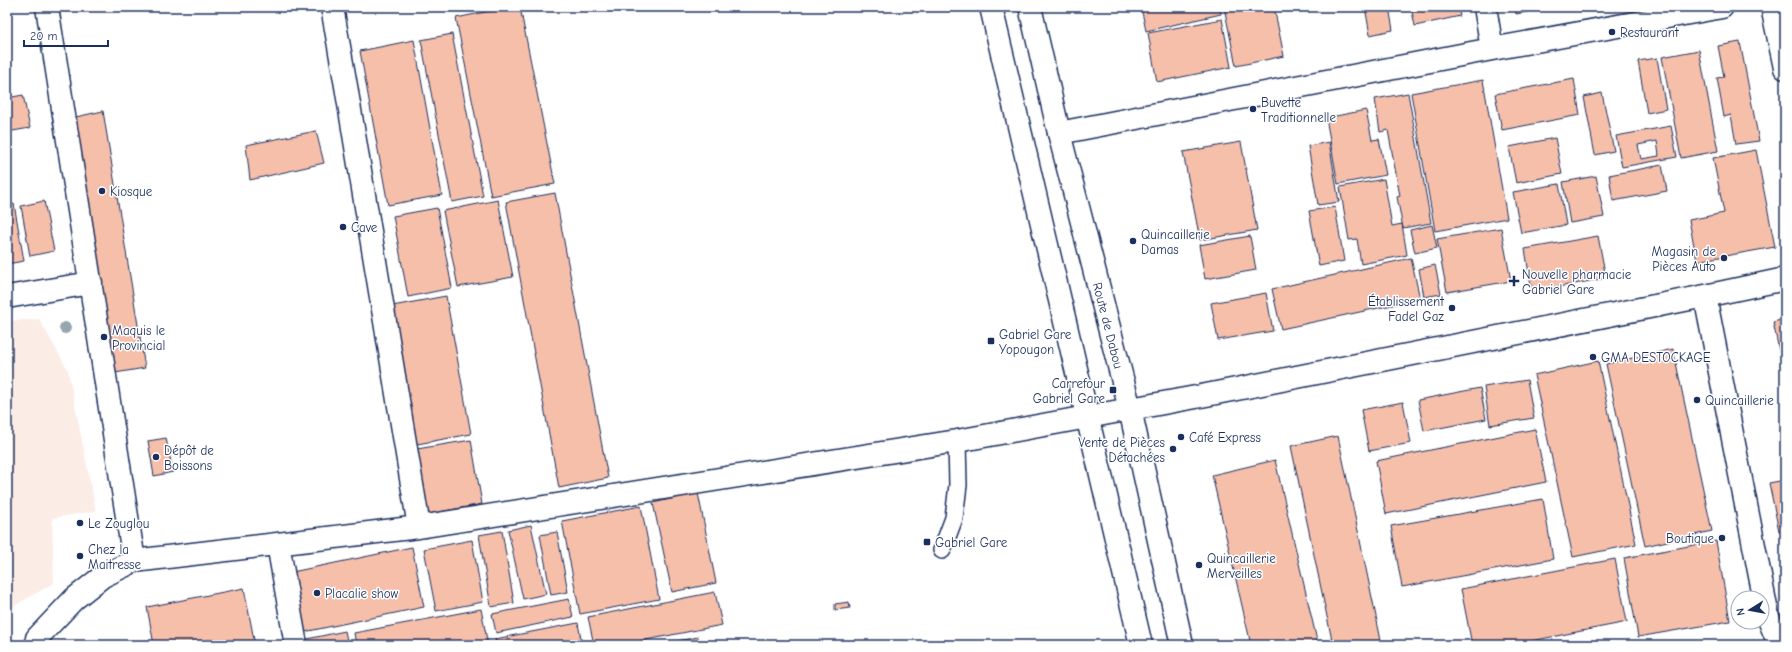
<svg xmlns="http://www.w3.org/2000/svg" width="1792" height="652" font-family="'Comic Neue',sans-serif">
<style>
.built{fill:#fcece6}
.building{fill:#f6bfaa;stroke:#1b2f5e;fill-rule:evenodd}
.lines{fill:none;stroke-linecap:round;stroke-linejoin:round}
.service-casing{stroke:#1b2f5e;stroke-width:20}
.minor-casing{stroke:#1b2f5e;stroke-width:25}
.tertiary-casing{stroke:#1b2f5e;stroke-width:25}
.service{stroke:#fff;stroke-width:17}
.minor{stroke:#fff;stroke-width:22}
.tertiary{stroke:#fff;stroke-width:22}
.tree{fill:#97a5af}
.poi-dot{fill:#1b2f5e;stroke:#fff;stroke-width:1.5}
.labels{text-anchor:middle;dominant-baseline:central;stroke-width:3;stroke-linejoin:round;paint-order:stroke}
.poi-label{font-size:13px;fill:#1b2f5e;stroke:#fff;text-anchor:start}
.street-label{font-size:13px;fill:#1b2f5e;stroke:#fff}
</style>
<rect width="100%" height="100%" fill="#fff"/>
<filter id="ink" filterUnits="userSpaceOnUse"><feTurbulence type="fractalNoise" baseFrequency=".025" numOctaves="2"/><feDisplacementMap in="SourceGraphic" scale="8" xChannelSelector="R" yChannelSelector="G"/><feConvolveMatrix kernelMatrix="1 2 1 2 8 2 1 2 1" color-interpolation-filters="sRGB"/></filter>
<g filter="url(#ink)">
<path class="built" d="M 39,319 L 68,370 L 96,511 L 52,518 L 54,583 L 7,610 L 7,375 L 11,374 L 8,321 Z"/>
<path class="building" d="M 510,7 L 520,7 L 555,184 L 491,196 L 456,18 Z
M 1141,7 L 1220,7 L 1221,14 L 1146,31 Z
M 1224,7 L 1274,7 L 1284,56 L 1236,66 Z
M 1365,7 L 1389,7 L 1393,30 L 1370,35 Z
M 1411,7 L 1458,7 L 1460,16 L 1415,26 Z
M 1515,7 L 1553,7 L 1516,14 Z
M 1598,7 L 1617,7 L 1598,10 Z
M 1222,19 L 1231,67 L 1157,82 L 1148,33 Z
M 452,34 L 483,196 L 452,202 L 421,40 Z
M 414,40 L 442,195 L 388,205 L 360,51 Z
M 1740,42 L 1759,141 L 1736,144 L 1731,115 L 1724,117 L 1717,78 L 1724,77 L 1718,46 Z
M 1699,50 L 1718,151 L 1681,158 L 1662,57 Z
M 1657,58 L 1666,109 L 1647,113 L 1638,61 Z
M 1574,79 L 1580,115 L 1502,130 L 1495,94 Z
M 1483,80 L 1507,218 L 1435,231 L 1411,93 Z
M 1408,93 L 1431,223 L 1403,228 L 1397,197 L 1400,196 L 1388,130 L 1380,132 L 1375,99 Z
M 1602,93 L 1614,151 L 1595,155 L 1584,97 Z
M 23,95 L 30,128 L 7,132 L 7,98 Z
M 1366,110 L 1372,140 L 1379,139 L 1386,175 L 1338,184 L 1326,118 Z
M 103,111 L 145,368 L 115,373 L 71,118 Z
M 1671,126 L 1677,157 L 1622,167 L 1616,136 ZM 1657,141 L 1659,156 L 1641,159 L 1638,145 Z
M 316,131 L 324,163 L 250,180 L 246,145 Z
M 1555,138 L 1562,174 L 1516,183 L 1509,147 Z
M 1241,142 L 1257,230 L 1200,240 L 1183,152 Z
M 1329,142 L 1339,202 L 1318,205 L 1308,146 Z
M 1756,150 L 1775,247 L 1697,261 L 1689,220 L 1724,213 L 1713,158 Z
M 1662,165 L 1667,191 L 1613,201 L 1609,175 Z
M 1596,176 L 1604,217 L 1570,223 L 1563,182 Z
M 1384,179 L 1392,226 L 1402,224 L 1407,255 L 1361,264 L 1357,239 L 1349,240 L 1340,187 Z
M 1559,184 L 1566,225 L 1521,233 L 1513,192 Z
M 555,193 L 608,478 L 559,488 L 506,202 Z
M 498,200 L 513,277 L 458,287 L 443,211 Z
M 44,201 L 54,251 L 30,256 L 21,206 Z
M 14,204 L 24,261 L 7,264 L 7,205 Z
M 1335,207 L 1344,261 L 1319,266 L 1309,211 Z
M 437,208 L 452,288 L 408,297 L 393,216 Z
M 1432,225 L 1437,248 L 1415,253 L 1410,230 Z
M 1501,228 L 1511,281 L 1447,292 L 1437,239 Z
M 1250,236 L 1256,270 L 1205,279 L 1199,245 Z
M 1598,236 L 1606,278 L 1532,292 L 1525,249 Z
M 1411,258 L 1420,299 L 1281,329 L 1272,289 Z
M 1435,265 L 1441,294 L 1424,297 L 1419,269 Z
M 1266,293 L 1273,331 L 1218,340 L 1211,303 Z
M 446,296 L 471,434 L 412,445 L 387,307 Z
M 1785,319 L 1785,359 L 1781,360 L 1773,322 Z
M 1673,349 L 1712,531 L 1645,546 L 1606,364 Z
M 1598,361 L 1636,544 L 1573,557 L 1534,375 Z
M 1527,380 L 1534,418 L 1490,425 L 1484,387 Z
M 1480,388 L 1486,419 L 1424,431 L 1418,400 Z
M 1403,402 L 1411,443 L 1369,451 L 1361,410 Z
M 1535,429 L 1546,482 L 1386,514 L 1376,461 Z
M 1338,436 L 1382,645 L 1333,645 L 1291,446 Z
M 166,438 L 173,472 L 154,476 L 148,441 Z
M 471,440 L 482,504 L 423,515 L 411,450 Z
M 1275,460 L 1318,645 L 1251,645 L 1212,475 Z
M 1785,480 L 1785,529 L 1779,531 L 1769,483 Z
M 698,493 L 716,583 L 672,592 L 653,503 Z
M 1543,499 L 1553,559 L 1402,587 L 1391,526 Z
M 641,506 L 659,599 L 580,614 L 562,521 Z
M 531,525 L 546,594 L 523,599 L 508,530 Z
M 502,531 L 514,603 L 491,607 L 479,535 Z
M 557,532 L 568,592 L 551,595 L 540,535 Z
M 472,540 L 483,602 L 436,611 L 424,549 Z
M 1716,541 L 1730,621 L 1638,637 L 1624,558 Z
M 412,547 L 424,607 L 304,632 L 292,572 Z
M 1615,559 L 1627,622 L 1511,645 L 1472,645 L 1461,589 Z
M 244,588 L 255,645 L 211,645 L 210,640 L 183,645 L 154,645 L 147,607 Z
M 715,592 L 722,625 L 621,645 L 594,645 L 588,617 Z
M 569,599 L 573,617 L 496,633 L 492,614 Z
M 849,602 L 850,608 L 835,610 L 835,604 Z
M 481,609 L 488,645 L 356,645 L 354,633 Z
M 578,623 L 582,645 L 497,645 L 495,639 Z
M 345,631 L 348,645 L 303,645 L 302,640 Z
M 698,637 L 700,645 L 667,645 L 667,643 Z"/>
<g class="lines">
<g class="service-casing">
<path id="service" d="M 942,550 L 954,518 L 958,485 L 957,441"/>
</g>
<g class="minor-casing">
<path id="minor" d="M 47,7 L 134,561
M 332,7 L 346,86 L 419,527
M 1485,7 L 1492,49
M 1772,7 L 1785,68
M 1059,133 L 1492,49 L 1722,7
M 1705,296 L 1768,617 L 1777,639 L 1781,645
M 7,297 L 91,283
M 278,544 L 296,645
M 36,645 L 37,638 L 74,599 L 103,576 L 134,561 L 419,527 L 957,441 L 1196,397 L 1705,296 L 1785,279"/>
</g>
<g class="tertiary-casing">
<g id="tertiary">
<path d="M 991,7 L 1141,645"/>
<path id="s1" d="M 1030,7 L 1059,133 L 1130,409 L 1182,645"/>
</g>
</g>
<use href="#service" class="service"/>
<use href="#minor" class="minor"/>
<use href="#tertiary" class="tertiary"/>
</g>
<circle class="tree" cx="65" cy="328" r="6"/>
</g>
<g class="poi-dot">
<circle cx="1612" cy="32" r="4"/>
<circle cx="1253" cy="109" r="4"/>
<circle cx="102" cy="191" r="4"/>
<circle cx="343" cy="227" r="4"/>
<circle cx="1133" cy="241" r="4"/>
<circle cx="1724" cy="258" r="4"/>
<path d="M1512 275h4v4h4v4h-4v4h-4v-4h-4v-4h4z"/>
<circle cx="1452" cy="308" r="4"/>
<circle cx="104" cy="337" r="4"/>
<rect x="987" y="337" width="8" height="8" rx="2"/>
<circle cx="1593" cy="357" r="4"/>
<rect x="1109" y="386" width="8" height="8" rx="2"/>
<circle cx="1697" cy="400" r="4"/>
<circle cx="1181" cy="437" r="4"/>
<circle cx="1173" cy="449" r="4"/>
<circle cx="156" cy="457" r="4"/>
<circle cx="80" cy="523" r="4"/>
<circle cx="1722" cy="538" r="4"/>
<rect x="923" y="538" width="8" height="8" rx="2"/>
<circle cx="80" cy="556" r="4"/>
<circle cx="1199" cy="565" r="4"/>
<circle cx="317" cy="593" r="4"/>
</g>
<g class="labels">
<g class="poi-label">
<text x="1620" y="32">Restaurant</text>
<text x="1261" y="102">Buvette<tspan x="1261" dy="15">Traditionnelle</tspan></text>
<text x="110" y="191">Kiosque</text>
<text x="351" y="227">Cave</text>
<text x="1141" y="234">Quincaillerie<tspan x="1141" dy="15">Damas</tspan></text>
<text x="1716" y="251" text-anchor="end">Magasin de<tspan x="1716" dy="15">Pièces Auto</tspan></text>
<text x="1522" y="274">Nouvelle pharmacie<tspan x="1522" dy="15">Gabriel Gare</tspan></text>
<text x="1444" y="301" text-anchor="end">Établissement<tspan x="1444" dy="15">Fadel Gaz</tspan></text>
<text x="112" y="330">Maquis le<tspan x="112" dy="15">Provincial</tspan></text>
<text x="999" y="334">Gabriel Gare<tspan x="999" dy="15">Yopougon</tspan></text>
<text x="1601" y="357">GMA DESTOCKAGE</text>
<text x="1105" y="383" text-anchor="end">Carrefour<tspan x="1105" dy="15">Gabriel Gare</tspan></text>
<text x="1705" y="400">Quincaillerie</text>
<text x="1189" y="437">Café Express</text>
<text x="1165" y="442" text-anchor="end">Vente de Pièces<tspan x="1165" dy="15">Détachées</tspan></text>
<text x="164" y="450">Dépôt de<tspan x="164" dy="15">Boissons</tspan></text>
<text x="88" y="523">Le Zouglou</text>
<text x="1714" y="538" text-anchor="end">Boutique</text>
<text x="935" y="542">Gabriel Gare</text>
<text x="88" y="549">Chez la<tspan x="88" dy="15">Maitresse</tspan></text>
<text x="1207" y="558">Quincaillerie<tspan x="1207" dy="15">Merveilles</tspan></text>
<text x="325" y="593">Placalie show</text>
</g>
<g class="street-label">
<text stroke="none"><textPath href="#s1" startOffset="328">Route de Dabou</textPath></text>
</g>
</g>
<rect width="1792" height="652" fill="none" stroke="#fff" stroke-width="24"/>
<rect x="12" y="12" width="1768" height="628" fill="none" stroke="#1b2f5e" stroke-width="1.5" filter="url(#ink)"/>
<g transform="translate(1750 610) rotate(259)"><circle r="19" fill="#ffffff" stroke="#a4acbf"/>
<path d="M0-3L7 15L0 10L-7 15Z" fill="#1b2f5e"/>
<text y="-6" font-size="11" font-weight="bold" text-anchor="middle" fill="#1b2f5e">N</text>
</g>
<path d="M24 40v6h84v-6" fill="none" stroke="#1b2f5e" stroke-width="2"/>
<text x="30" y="40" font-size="12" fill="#1b2f5e" stroke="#ffffff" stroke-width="3" paint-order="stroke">20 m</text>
</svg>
